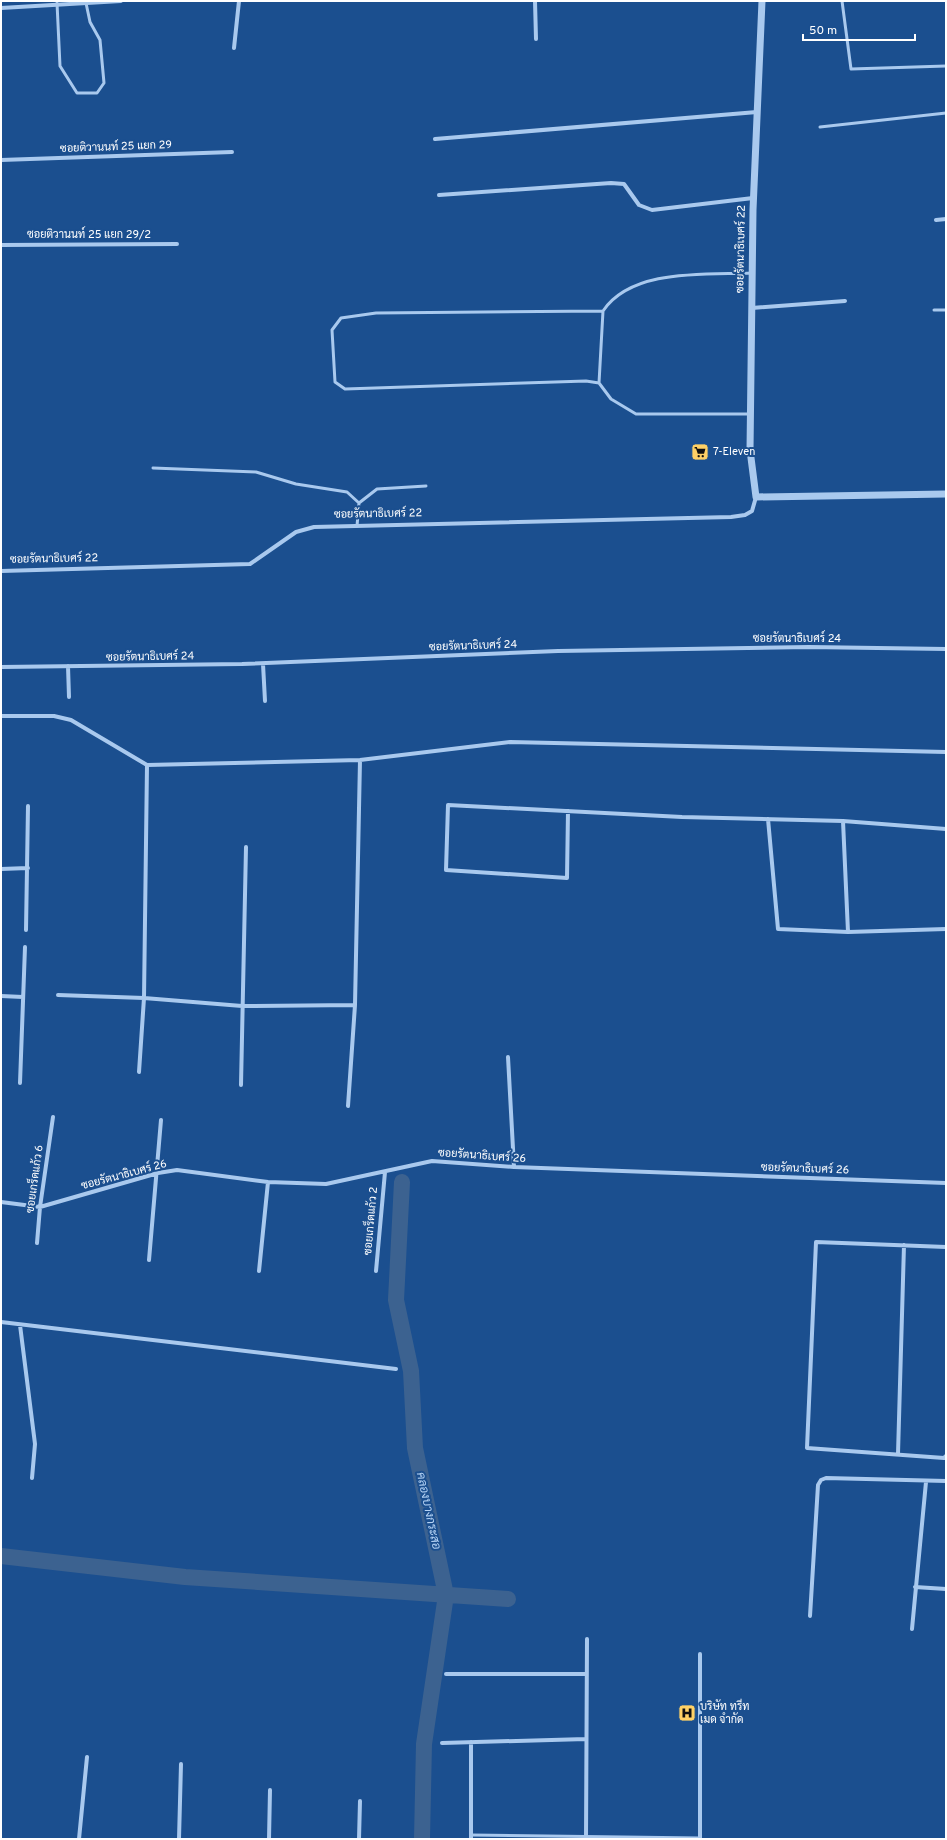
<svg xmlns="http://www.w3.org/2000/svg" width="947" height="1840" font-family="Overpass,Sarabun,sans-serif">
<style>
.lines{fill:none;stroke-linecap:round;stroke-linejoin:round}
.canal{stroke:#3c6290;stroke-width:16}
.service{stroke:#a9c9ee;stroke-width:3}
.minor{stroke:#a9c9ee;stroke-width:4}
.tertiary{stroke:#a9c9ee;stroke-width:7}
.labels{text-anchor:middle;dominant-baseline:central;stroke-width:4;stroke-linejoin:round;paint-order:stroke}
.street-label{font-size:11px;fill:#fff;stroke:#1b4f8f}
.poi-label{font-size:11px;fill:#fff;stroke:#1b4f8f;text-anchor:start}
.water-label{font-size:12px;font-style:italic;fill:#b5d3f5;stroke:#1b4f8f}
</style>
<rect width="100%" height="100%" fill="#1b4f8f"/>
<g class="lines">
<path class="canal" d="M 402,1182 L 396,1300 L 411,1371 L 415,1448 L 446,1595 L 424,1744 L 422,1839
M 1,1556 L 185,1577 L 508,1599"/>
<path class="service" d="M 842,1 L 851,69 L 946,66
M 57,3 L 60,66 L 77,93 L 97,93 L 104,83 L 100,40 L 90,22 L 86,3
M 820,127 L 946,113
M 934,310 L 946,310
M 599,383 L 603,311
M 750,414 L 636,414 L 611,399 L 599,383 L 586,381 L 345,389 L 335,382 L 332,330 L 341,318 L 376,313 L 603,311 C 632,268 706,275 752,273
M 153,468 L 256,472 L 296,484 L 347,492 L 359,503 L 357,526
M 359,503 L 377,489 L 426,486
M 471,1835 L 700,1838"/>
<path class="minor" d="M 535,1 L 536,39
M 1,8 L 121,1
M 234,48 L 239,1
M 435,139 L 757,112
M 1,160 L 232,152
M 439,195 L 611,183 L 624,184 L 639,205 L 652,210 L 753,198
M 936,220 L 946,219
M 1,245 L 177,244
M 752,308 L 845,301
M 1,571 L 250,564 L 296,532 L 314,527 L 731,517 L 745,515 L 752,511 L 756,497
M 263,664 L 265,701
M 68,666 L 69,697
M 1,667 L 242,664 L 558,651 L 809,647 L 946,649
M 1,716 L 54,716 L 71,720 L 147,765 L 360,760 L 510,742 L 946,752
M 568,811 L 567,878 L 446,870 L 448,805 L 682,817 L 843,821 L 946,829
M 768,819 L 778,929 L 848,932 L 946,929
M 843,821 L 848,932
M 1,869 L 28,868
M 26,930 L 28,806
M 58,995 L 144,998 L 242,1006 L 355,1005
M 1,996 L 23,997
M 508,1057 L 514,1167
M 139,1072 L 144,998 L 147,765
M 20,1083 L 25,947
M 241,1085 L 246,847
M 348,1106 L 355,1005 L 360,760
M 1,1202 L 40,1207 L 158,1173 L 177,1170 L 268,1182 L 326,1184 L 432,1161 L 514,1167 L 946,1183
M 37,1243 L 40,1207 L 53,1117
M 946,1247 L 816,1242 L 807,1448 L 944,1458 L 946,1456
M 149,1260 L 161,1120
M 259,1271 L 268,1182
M 376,1271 L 385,1172
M 1,1322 L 396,1369
M 20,1325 L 35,1444 L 32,1478
M 898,1454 L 904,1245
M 915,1587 L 946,1589
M 810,1616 L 818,1485 L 821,1480 L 826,1478 L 946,1481
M 912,1629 L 926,1482
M 700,1654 L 700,1839
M 446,1674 L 587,1674
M 471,1742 L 471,1839
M 442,1743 L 586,1739
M 79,1839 L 87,1757
M 179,1839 L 181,1764
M 269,1839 L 270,1790
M 359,1839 L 360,1801
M 586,1839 L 587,1639"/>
<path class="tertiary" d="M 762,1 L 753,210 L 750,450 L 756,497 L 946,494"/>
</g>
<defs>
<g id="supermarket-square" transform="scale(0.9)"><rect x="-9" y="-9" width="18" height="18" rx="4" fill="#ffd166" stroke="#1b4f8f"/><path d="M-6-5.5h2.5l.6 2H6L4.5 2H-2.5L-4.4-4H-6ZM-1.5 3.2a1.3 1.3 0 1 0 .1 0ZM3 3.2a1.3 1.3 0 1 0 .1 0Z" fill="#111"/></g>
<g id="hospital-square" transform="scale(0.9)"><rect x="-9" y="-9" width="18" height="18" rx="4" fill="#ffd166" stroke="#1b4f8f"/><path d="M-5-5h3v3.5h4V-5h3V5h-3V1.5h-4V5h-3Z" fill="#111"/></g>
</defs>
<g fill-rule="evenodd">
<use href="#supermarket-square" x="700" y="452"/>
<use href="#hospital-square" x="687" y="1713"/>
</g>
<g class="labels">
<g class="street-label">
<text transform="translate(116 147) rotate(-2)">ซอยติวานนท์ 25 แยก 29</text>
<text x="89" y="235">ซอยติวานนท์ 25 แยก 29/2</text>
<text transform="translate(741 249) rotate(-89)">ซอยรัตนาธิเบศร์ 22</text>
<text transform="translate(378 514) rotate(-1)">ซอยรัตนาธิเบศร์ 22</text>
<text transform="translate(54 559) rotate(-1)">ซอยรัตนาธิเบศร์ 22</text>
<text x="797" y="639">ซอยรัตนาธิเบศร์ 24</text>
<text transform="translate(473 646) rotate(-2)">ซอยรัตนาธิเบศร์ 24</text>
<text transform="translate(150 657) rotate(-1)">ซอยรัตนาธิเบศร์ 24</text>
<text transform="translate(482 1156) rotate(4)">ซอยรัตนาธิเบศร์ 26</text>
<text transform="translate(805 1169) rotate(2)">ซอยรัตนาธิเบศร์ 26</text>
<text transform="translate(124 1175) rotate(-15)">ซอยรัตนาธิเบศร์ 26</text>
<text transform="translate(35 1179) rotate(-82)">ซอยเกร็ดแก้ว 6</text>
<text transform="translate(371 1221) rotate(-85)">ซอยเกร็ดแก้ว 2</text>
</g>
<g class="poi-label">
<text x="713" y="452">7-Eleven</text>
<text x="700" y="1707">บริษัท ทรีท<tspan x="700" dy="13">เมด จำกัด</tspan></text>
</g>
<g class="water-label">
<text transform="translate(428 1511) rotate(78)">คลองบางกระสอ</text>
</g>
</g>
<rect width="947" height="1840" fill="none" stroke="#ffffff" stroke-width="4"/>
<path d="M803 34v6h112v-6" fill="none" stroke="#ffffff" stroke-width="2"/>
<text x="809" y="34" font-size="12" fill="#ffffff" stroke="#1b4f8f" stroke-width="3" paint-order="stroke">50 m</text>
</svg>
